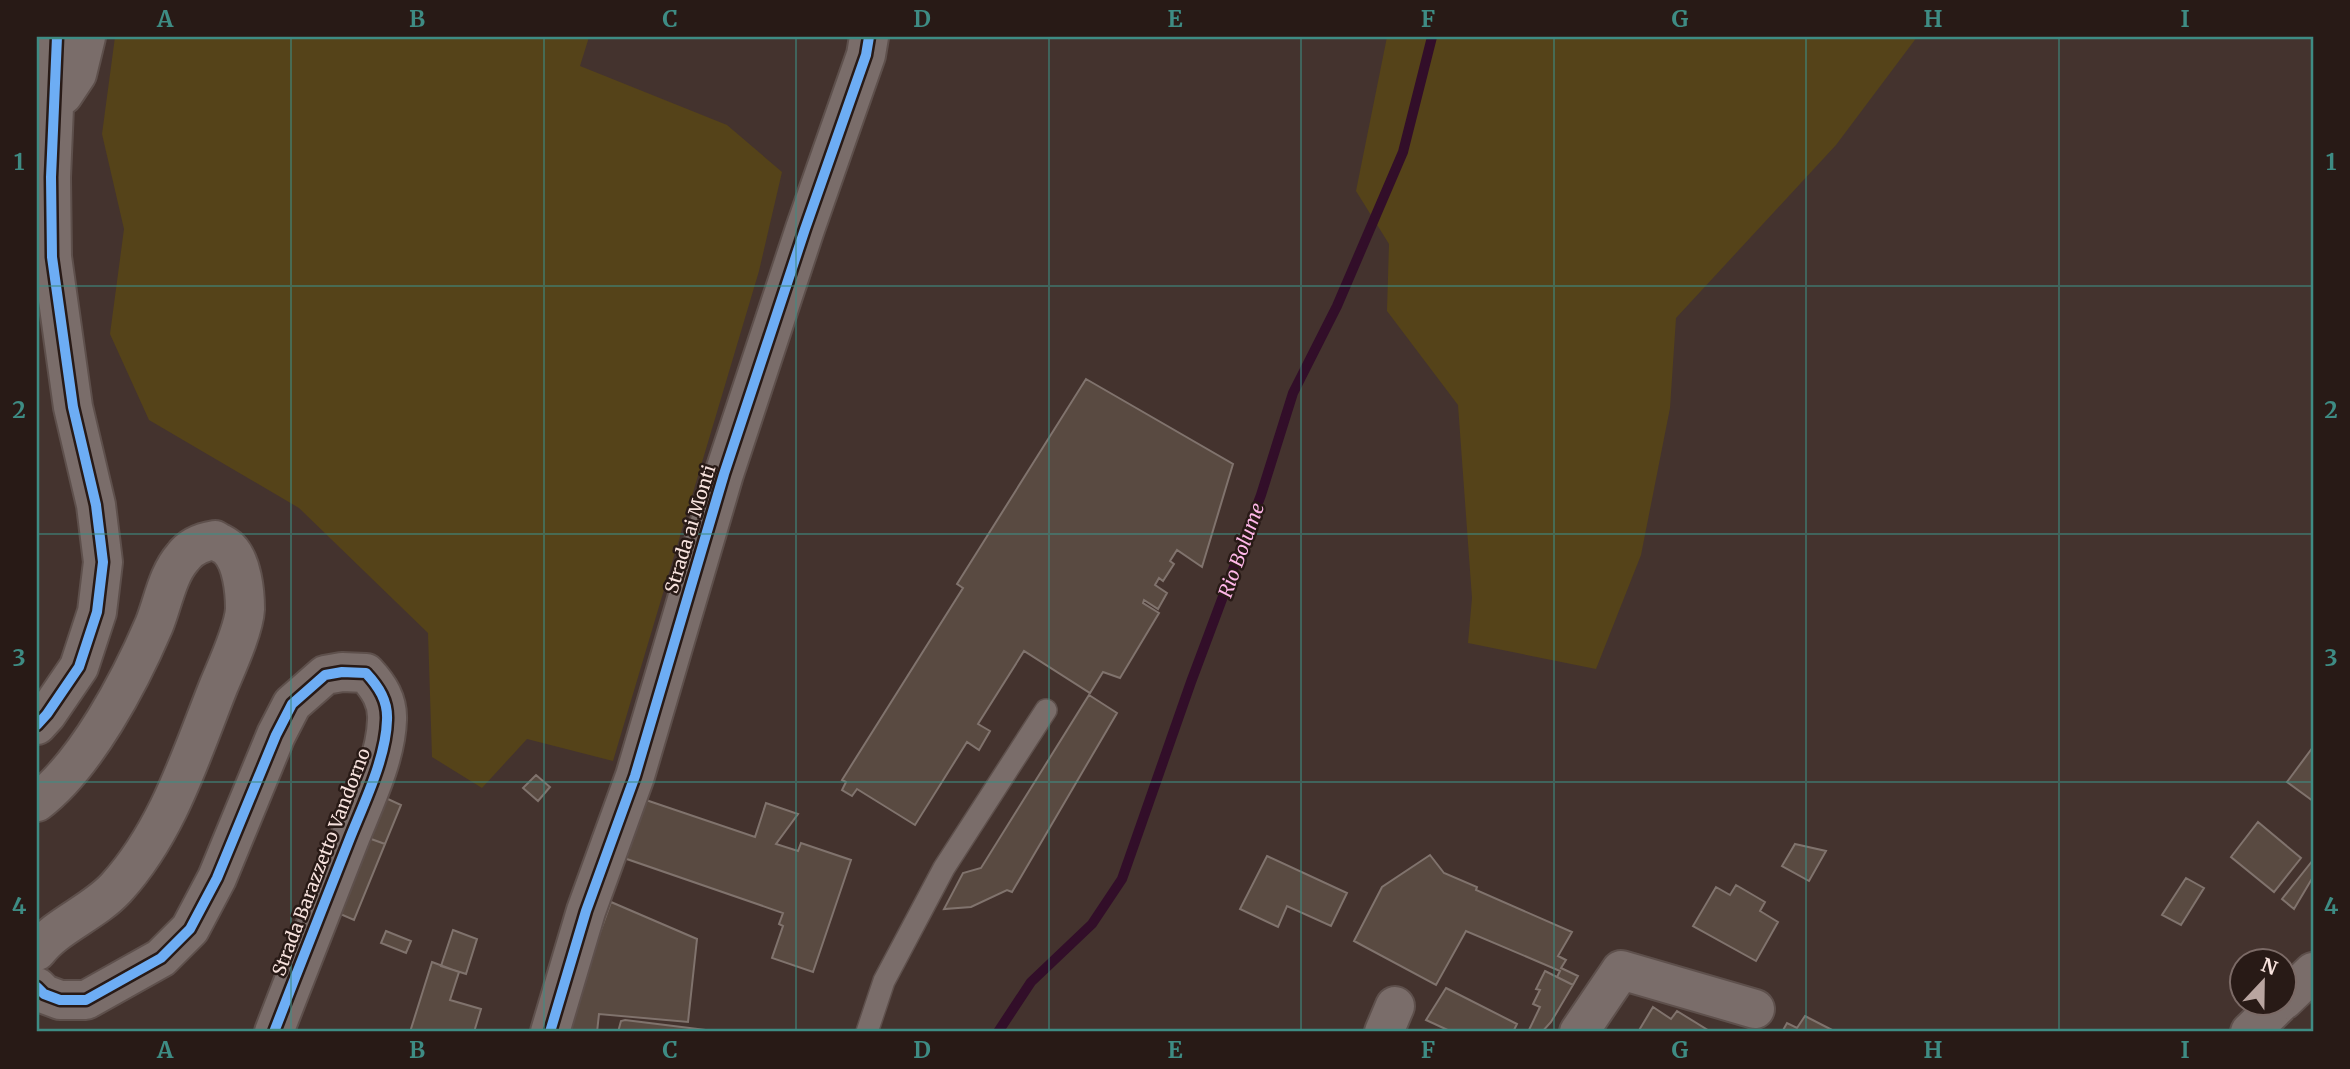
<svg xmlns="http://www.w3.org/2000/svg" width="2350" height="1069" font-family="Merriweather,serif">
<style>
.green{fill:#554319}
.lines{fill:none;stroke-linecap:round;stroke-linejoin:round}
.stream{stroke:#320e29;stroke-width:10}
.building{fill:#594a41;stroke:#80736d;stroke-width:2}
.lane-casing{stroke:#5e504c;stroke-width:24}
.street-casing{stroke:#5e504c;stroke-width:42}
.lane{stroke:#7a6d6a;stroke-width:21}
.street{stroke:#7a6d6a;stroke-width:38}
.cycleway-casing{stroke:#281a16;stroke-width:15}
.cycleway{stroke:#6dadf4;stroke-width:10}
.grid{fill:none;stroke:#3e8c84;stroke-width:2;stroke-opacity:0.55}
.labels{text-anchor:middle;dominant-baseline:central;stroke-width:5;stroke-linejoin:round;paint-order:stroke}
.street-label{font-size:18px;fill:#f8e3de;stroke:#281a16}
.water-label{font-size:19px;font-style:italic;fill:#ffb7e9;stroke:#281a16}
.neatline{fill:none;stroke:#3e8c84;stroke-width:2.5}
.grid-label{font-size:23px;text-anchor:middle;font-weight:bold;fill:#3e8c84}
</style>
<rect width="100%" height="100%" fill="#44332e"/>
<path class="green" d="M 115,37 L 589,37 L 580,66 L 727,125 L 782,172 L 759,271 L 613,761 L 527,739 L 482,788 L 432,757 L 428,633 L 299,508 L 149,420 L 110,334 L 124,229 L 102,134 Z
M 1387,37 L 1917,37 L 1836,145 L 1676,318 L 1670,408 L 1641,555 L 1596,669 L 1468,643 L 1472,598 L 1458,405 L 1387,311 L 1389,244 L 1356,191 Z"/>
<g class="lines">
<path class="stream" d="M 998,1032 L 1031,982 L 1092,924 L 1122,879 L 1191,682 L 1261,495 L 1293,393 L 1337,306 L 1403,152 L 1432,37"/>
</g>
<path class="building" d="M 1086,379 L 1233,464 L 1202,567 L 1177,550 L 1170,561 L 1174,564 L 1163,581 L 1159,578 L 1155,585 L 1167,593 L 1158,609 L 1144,600 L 1143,603 L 1159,613 L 1120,678 L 1103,672 L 1090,693 L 1024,651 L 978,724 L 990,731 L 979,750 L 967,742 L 915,825 L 857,789 L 852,796 L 842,790 L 846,782 L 842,780 L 963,588 L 957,584 Z
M 1089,695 L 1117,713 L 1012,892 L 1007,890 L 971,907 L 944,909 L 963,873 L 981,868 Z
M 2313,747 L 2313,801 L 2287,782 Z
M 536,775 L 550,787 L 538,801 L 523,788 Z
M 377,794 L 401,805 L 385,844 L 360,835 Z
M 640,798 L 755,837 L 766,803 L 798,814 L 776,844 L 798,851 L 801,843 L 851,860 L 813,972 L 772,958 L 783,926 L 779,924 L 783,913 L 621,857 Z
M 2258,822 L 2301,858 L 2274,892 L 2231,857 Z
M 360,835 L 385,844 L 354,920 L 331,910 Z
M 1795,844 L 1826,851 L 1809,881 L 1782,866 Z
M 1430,855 L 1444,873 L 1477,887 L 1476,890 L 1572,932 L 1558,956 L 1566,960 L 1561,968 L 1578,976 L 1573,985 L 1557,977 L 1560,971 L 1466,931 L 1436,985 L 1354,941 L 1382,887 Z
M 1267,856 L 1347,893 L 1331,926 L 1287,906 L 1278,927 L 1240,909 Z
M 2313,860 L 2313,877 L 2294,909 L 2282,899 Z
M 2186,878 L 2204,888 L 2181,925 L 2162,915 Z
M 1736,885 L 1765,902 L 1760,911 L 1778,922 L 1756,961 L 1693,926 L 1716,887 L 1730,895 Z
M 611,902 L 697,939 L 688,1022 L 599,1014 L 597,1032 L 564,1032 Z
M 453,930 L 477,939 L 466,974 L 441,966 Z
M 386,931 L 411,941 L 406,953 L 381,943 Z
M 432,962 L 459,972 L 450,1000 L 481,1009 L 474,1032 L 410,1032 Z
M 1545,971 L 1573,985 L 1551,1022 L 1542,1032 L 1528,1032 L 1540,1007 L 1533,1004 L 1540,990 L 1536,989 Z
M 1446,988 L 1517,1024 L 1513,1032 L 1452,1032 L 1426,1020 Z
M 1653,1007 L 1671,1019 L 1677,1011 L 1711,1032 L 1638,1032 Z
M 1805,1016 L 1836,1032 L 1782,1032 L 1787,1023 L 1797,1028 Z
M 625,1020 L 722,1032 L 618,1032 L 621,1021 Z"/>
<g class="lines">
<g class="lane-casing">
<path id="lane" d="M 867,1032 L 884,981 L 944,868 L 1046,710"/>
</g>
<g class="street-casing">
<path id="street" d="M 63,95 L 77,74 L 86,37
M 37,725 L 47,714 L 79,667 L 97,612 L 103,562 L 96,505 L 73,407 L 52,257 L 51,177 L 57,37
M 37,802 C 86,765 130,681 154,625 C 163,603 167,575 183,557 C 191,546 202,542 215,540 C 219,543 225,545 229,549 C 242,562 245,591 245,609 C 244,629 227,666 219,685 C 191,755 168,831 116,888 C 93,913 57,925 37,951
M 37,987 L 44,994 L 60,1000 L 86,1000 L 161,958 L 190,929 L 217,878 L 276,735 L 292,704 L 325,675 L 342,672 L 366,673 C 379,687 388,701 387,720 C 386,758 364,803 350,838 C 325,902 299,967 274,1032
M 2284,1000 L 2313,972
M 550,1032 L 586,911 L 635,776 L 724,474 L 805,229 L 866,55 L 869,37
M 1384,1032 L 1395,1006
M 1579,1032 L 1621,970 L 1755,1009
M 2250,1032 L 2281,1002"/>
</g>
<use href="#lane" class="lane"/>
<use href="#street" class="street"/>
<g class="cycleway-casing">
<path id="cycleway" d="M 37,725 L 47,714 L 79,667 L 97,612 L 103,562 L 96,505 L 73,407 L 52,257 L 51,177 L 57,37
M 37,987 L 44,994 L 60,1000 L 86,1000 L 161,958 L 190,929 L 217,878 L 276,735 L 292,704 L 325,675 L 342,672 L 366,673 C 379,687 388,701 387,720 C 386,758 364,803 350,838 C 325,902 299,967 274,1032
M 550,1032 L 586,911 L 635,776 L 724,474 L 805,229 L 866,55 L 869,37"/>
</g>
<use href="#cycleway" class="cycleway"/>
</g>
<path class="grid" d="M 291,37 L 291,1032M 544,37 L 544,1032M 796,37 L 796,1032M 1049,37 L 1049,1032M 1301,37 L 1301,1032M 1554,37 L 1554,1032M 1806,37 L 1806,1032M 2059,37 L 2059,1032M 37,286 L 2313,286M 37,534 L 2313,534M 37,782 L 2313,782"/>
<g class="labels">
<g class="street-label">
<text transform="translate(690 529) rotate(-73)">Strada ai Monti</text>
<text transform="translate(321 862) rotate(-69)">Strada Barazzetto Vandorno</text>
</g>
<g class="water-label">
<text transform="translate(1241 550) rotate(-70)">Rio Bolume</text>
</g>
</g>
<rect width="2350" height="1069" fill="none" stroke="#281a16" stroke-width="77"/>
<g transform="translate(2263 982) rotate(22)"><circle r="33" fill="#281a16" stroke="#7b6a66" stroke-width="2"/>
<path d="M0-5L12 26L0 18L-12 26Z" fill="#b9a5a0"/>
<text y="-10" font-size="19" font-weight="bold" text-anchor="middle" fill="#f8e3de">N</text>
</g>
<rect x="38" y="38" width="2274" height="992" class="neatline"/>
<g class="grid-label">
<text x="165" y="27">A</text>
<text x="417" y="27">B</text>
<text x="670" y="27">C</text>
<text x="922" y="27">D</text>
<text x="1175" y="27">E</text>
<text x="1428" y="27">F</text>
<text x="1680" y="27">G</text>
<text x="1933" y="27">H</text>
<text x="2185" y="27">I</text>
<text x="19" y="170">1</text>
<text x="2331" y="170">1</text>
<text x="19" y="418">2</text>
<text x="2331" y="418">2</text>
<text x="19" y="666">3</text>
<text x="2331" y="666">3</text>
<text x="19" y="914">4</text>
<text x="2331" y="914">4</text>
<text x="165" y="1058">A</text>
<text x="417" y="1058">B</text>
<text x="670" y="1058">C</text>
<text x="922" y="1058">D</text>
<text x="1175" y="1058">E</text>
<text x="1428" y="1058">F</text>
<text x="1680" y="1058">G</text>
<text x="1933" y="1058">H</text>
<text x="2185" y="1058">I</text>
</g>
</svg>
